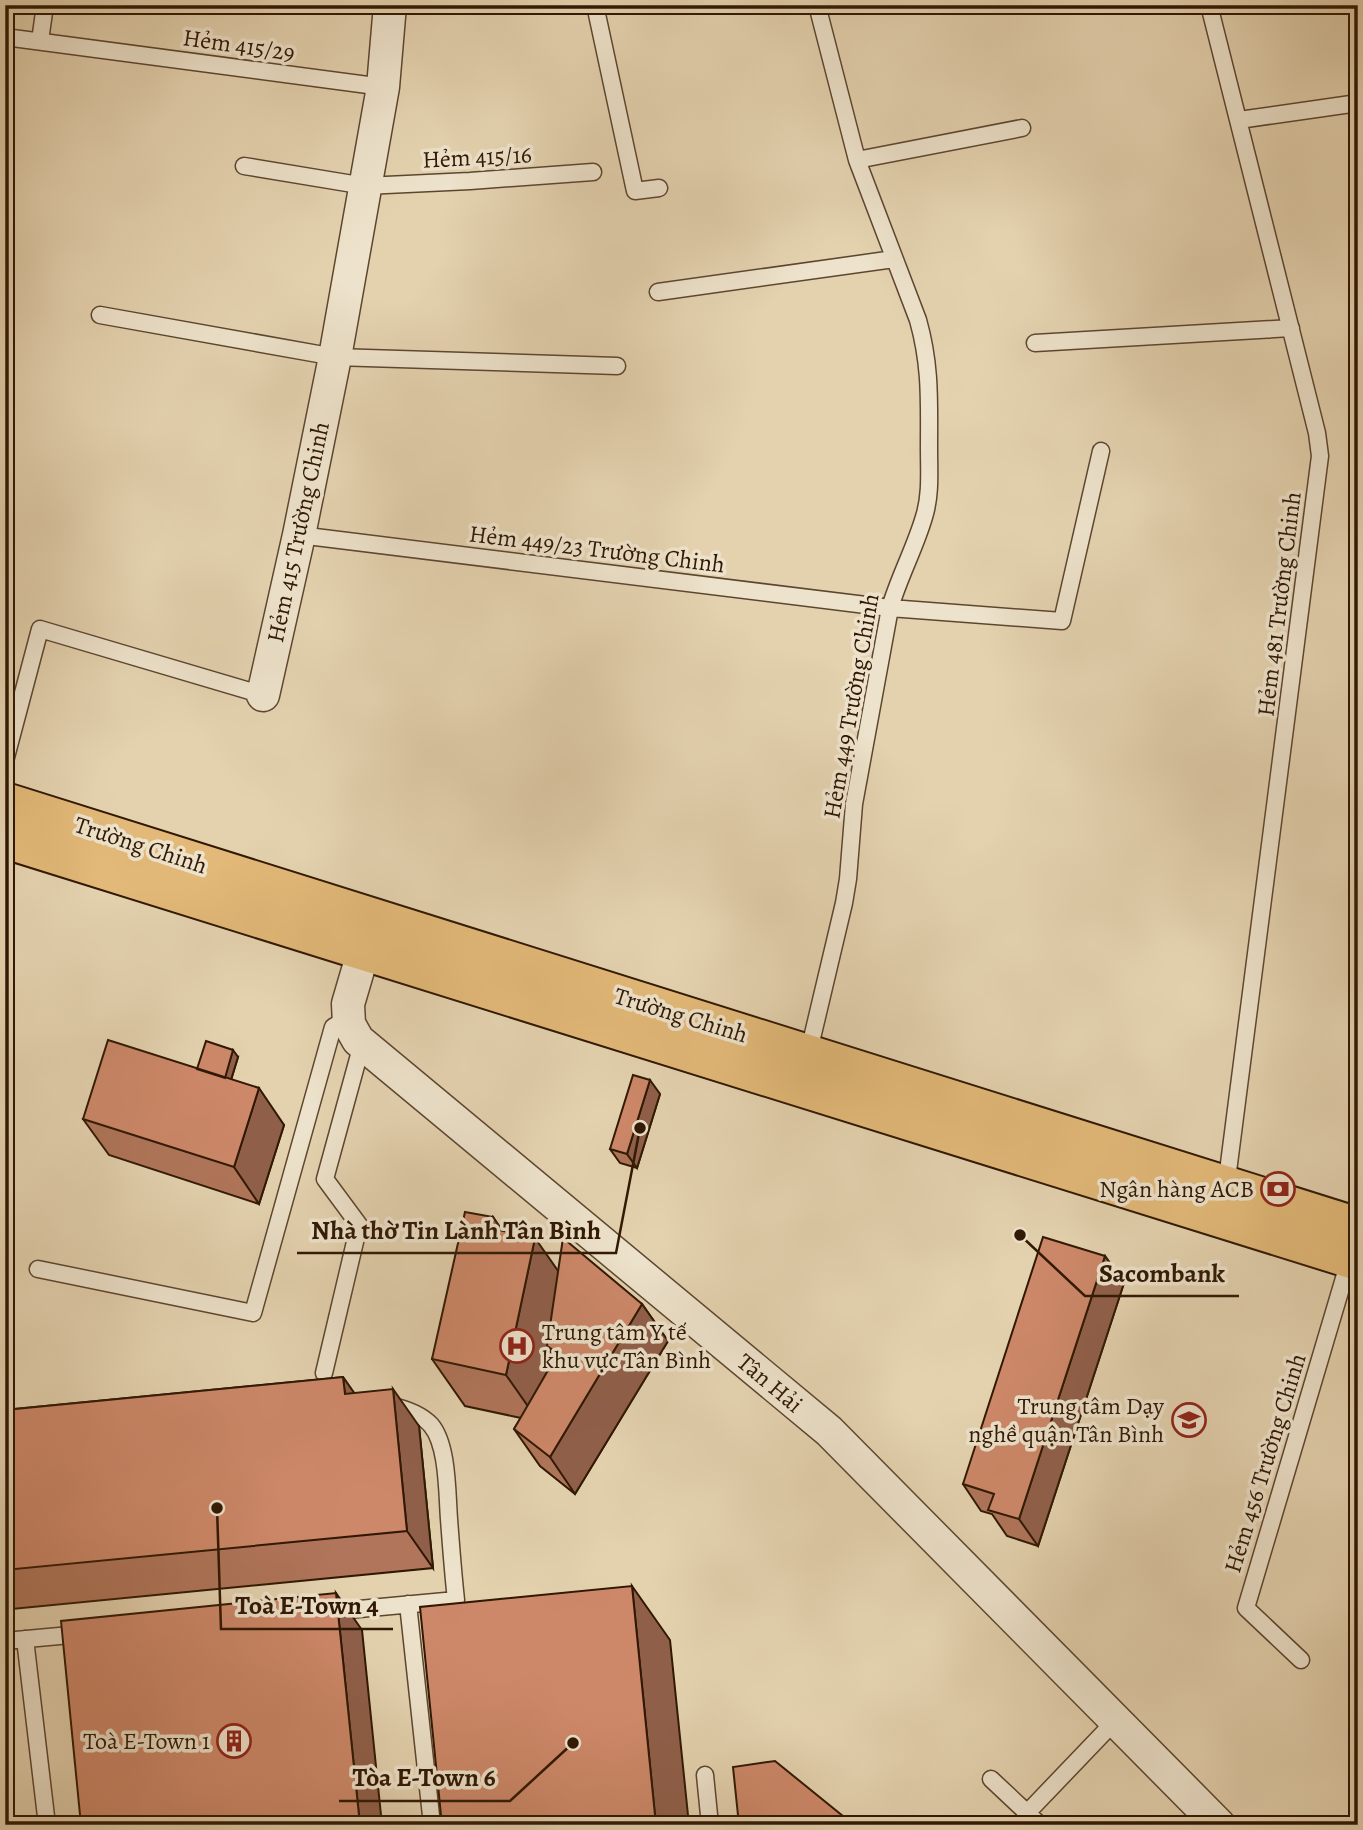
<svg xmlns="http://www.w3.org/2000/svg" width="1363" height="1830" font-family="Alegreya,serif">
<style>
.lines{fill:none;stroke-linecap:round;stroke-linejoin:round}
.lane-casing{stroke:#5d462f;stroke-width:19}
.street-casing{stroke:#5d462f;stroke-width:35}
.primary-casing{stroke:#301804;stroke-width:42}
.lane{stroke:#ede2cb;stroke-width:16}
.street{stroke:#ede2cb;stroke-width:32}
.primary{stroke:#e2b978;stroke-width:38}
.wall{fill:#b0755a;stroke:#301804;stroke-width:2;fill-rule:evenodd}
.shaded-wall{fill:#905f4a;stroke:#301804;stroke-width:2}
.building{fill:#cd8869;stroke:#301804;stroke-width:2}
.labels{text-anchor:middle;dominant-baseline:central;stroke-width:7;stroke-linejoin:round;paint-order:stroke}
.street-label{font-size:24px;fill:#301804;stroke:#ede2cb}
.poi-label{font-size:24px;fill:#301804;stroke:#ede2cb;text-anchor:end}
.leader{fill:none;stroke:#301804;stroke-width:2.5}
.callout-dot{fill:#301804;stroke:#ede2cb;stroke-width:2.5}
.callout-label{font-size:26px;text-anchor:middle;font-weight:bold;fill:#301804;stroke:#ede2cb;stroke-width:7;stroke-linejoin:round;paint-order:stroke}
</style>
<rect width="100%" height="100%" fill="#e4d2af"/>
<filter id="stains"><feTurbulence type="fractalNoise" baseFrequency=".00286" numOctaves="4"/><feColorMatrix values="0 0 0 0 .2 0 0 0 0 .09 0 0 0 0 .02 0 0 0 .5 -.17"/></filter>
<radialGradient id="worn" r=".72"><stop offset=".6" stop-color="#630" stop-opacity="0"/><stop offset="1" stop-color="#630" stop-opacity=".3"/></radialGradient>
<g class="lines">
<g class="lane-casing">
<path id="lane" d="M 595,5 L 635,191 L 659,188
M 1209,5 L 1317,433 L 1320,456 L 1226,1187
M 5,37 L 383,87
M 40,41 L 45,5
M 1239,120 L 1358,103
M 857,160 L 1022,128
M 244,166 L 365,186 L 470,181 L 593,172
M 658,292 L 894,259
M 100,315 L 335,357 L 617,366
M 1035,343 L 1291,328
M 299,535 L 890,608 L 1062,621 L 1101,451
M 5,761 L 40,629 L 263,695
M 808,1055 L 844,903 L 848,879 L 854,804 L 890,608 C 899,577 915,548 924,517 C 931,495 929,471 929,448 C 929,402 931,366 918,320 L 857,160 L 817,5
M 38,1269 L 253,1313 L 333,1027 L 348,1018
M 324,1373 L 359,1225 L 325,1179 L 362,1044
M 408,1604 L 432,1825
M 327,1612 L 456,1600 C 453,1573 451,1546 449,1519 C 447,1493 448,1445 431,1425 C 420,1413 403,1408 388,1405
M 25,1639 L 47,1825
M 5,1641 L 81,1634
M 1301,1660 L 1246,1608 L 1350,1258
M 705,1775 L 710,1825
M 991,1779 L 1040,1825
M 1027,1813 L 1116,1720"/>
</g>
<g class="street-casing">
<path id="street" d="M 263,695 L 299,535 L 335,357 L 383,87 L 390,5
M 370,929 L 348,1004 L 349,1024 L 358,1040 L 829,1431 L 1219,1825"/>
</g>
<g class="primary-casing">
<path id="primary" d="M 5,802 L 1358,1227
M 5,839 L 1358,1261"/>
</g>
<use href="#lane" class="lane"/>
<use href="#street" class="street"/>
<use href="#primary" class="primary"/>
</g>
<path class="wall" d="M 238,1057 L 231,1080 L 284,1125 L 259,1204 L 109,1155 L 83,1119 L 197,1069 Z
M 660,1094 L 637,1168 L 620,1163 L 610,1149 Z
M 493,1217 L 502,1231 L 558,1271 L 642,1304 L 668,1341 L 575,1494 L 540,1466 L 514,1429 L 521,1418 L 465,1406 L 432,1359 ZM 553,1355 L 555,1358 L 551,1366 Z
M 1105,1256 L 1124,1283 L 1038,1546 L 1007,1536 L 992,1514 L 981,1511 L 963,1484 Z
M 343,1377 L 354,1393 L 419,1426 L 433,1568 L 12,1609 L 5,1599 L 5,1410 Z"/>
<path class="shaded-wall" d="M 233,1050 L 238,1057 L 223,1106 L 218,1099 Z
M 650,1080 L 660,1094 L 637,1168 L 627,1154 Z
M 259,1088 L 284,1125 L 259,1204 L 234,1167 Z
M 493,1217 L 526,1265 L 490,1228 Z
M 535,1238 L 568,1285 L 547,1346 L 553,1355 L 539,1422 L 506,1375 Z
M 1105,1256 L 1124,1283 L 1038,1546 L 1019,1519 Z
M 642,1304 L 668,1341 L 575,1494 L 550,1457 Z
M 343,1377 L 369,1414 L 345,1394 Z
M 393,1389 L 419,1426 L 433,1568 L 407,1531 Z
M 632,1586 L 670,1640 L 689,1825 L 656,1825 Z
M 336,1593 L 362,1630 L 382,1825 L 360,1825 Z"/>
<path class="building" d="M 108,1040 L 259,1088 L 234,1167 L 83,1119 Z
M 206,1041 L 233,1050 L 225,1078 L 197,1069 Z
M 633,1075 L 650,1080 L 627,1154 L 610,1149 Z
M 465,1212 L 493,1217 L 490,1228 L 535,1238 L 506,1375 L 432,1359 Z
M 1043,1237 L 1105,1256 L 1019,1519 L 988,1510 L 994,1494 L 963,1484 Z
M 563,1238 L 642,1304 L 550,1457 L 514,1429 L 558,1353 L 547,1346 Z
M 343,1377 L 345,1394 L 393,1389 L 407,1531 L 5,1570 L 5,1410 Z
M 632,1586 L 656,1825 L 442,1825 L 420,1607 Z
M 336,1593 L 360,1825 L 81,1825 L 61,1621 Z
M 775,1761 L 854,1825 L 739,1825 L 733,1767 Z"/>
<defs>
<g id="bank-ring" transform="scale(1.75)"><circle r="9.5" fill="#ede2cb" stroke="#8f2418" stroke-width="1.5"/><path d="M-6-4H6V4H-6ZM0-2.3a2.3 2.3 0 1 0 0 4.6a2.3 2.3 0 1 0 0-4.6Z" fill="#8f2418"/></g>
<g id="hospital-ring" transform="scale(1.75)"><circle r="9.5" fill="#ede2cb" stroke="#8f2418" stroke-width="1.5"/><path d="M-5-5h3v3.5h4V-5h3V5h-3V1.5h-4V5h-3Z" fill="#8f2418"/></g>
<g id="university-ring" transform="scale(1.75)"><circle r="9.5" fill="#ede2cb" stroke="#8f2418" stroke-width="1.5"/><path d="M0-5L7-2L0 1L-7-2ZM-4 1L0 2.5L4 1V4Q0 6-4 4Z" fill="#8f2418"/></g>
<g id="building-ring" transform="scale(1.75)"><circle r="9.5" fill="#ede2cb" stroke="#8f2418" stroke-width="1.5"/><path d="M-4-6H4V6H1V3H-1V6H-4ZM-2.5-4.3h1.7v1.8h-1.7ZM.8-4.3h1.7v1.8H.8ZM-2.5-1h1.7V.8h-1.7ZM.8-1h1.7V.8H.8Z" fill="#8f2418"/></g>
</defs>
<g fill-rule="evenodd">
<use href="#bank-ring" x="1278" y="1189"/>
<use href="#hospital-ring" x="517" y="1346"/>
<use href="#university-ring" x="1189" y="1420"/>
<use href="#building-ring" x="234" y="1741"/>
</g>
<g class="labels">
<g class="street-label">
<text transform="translate(239 45) rotate(8)">Hẻm 415/29</text>
<text transform="translate(477 157) rotate(-3)">Hẻm 415/16</text>
<text transform="translate(298 532) rotate(-78)">Hẻm 415 Trường Chinh</text>
<text transform="translate(597 549) rotate(7)">Hẻm 449/23 Trường Chinh</text>
<text transform="translate(1279 604) rotate(-83)">Hẻm 481 Trường Chinh</text>
<text transform="translate(851 706) rotate(-80)">Hẻm 449 Trường Chinh</text>
<text transform="translate(141 845) rotate(18)">Trường Chinh</text>
<text transform="translate(681 1015) rotate(17)">Trường Chinh</text>
<text transform="translate(770 1383) rotate(40)">Tân Hải</text>
<text transform="translate(1265 1463) rotate(-73)">Hẻm 456 Trường Chinh</text>
</g>
<g class="poi-label">
<text x="1254" y="1189">Ngân hàng ACB</text>
<text x="542" y="1332" text-anchor="start">Trung tâm Y tế<tspan x="542" dy="28">khu vực Tân Bình</tspan></text>
<text x="1164" y="1406">Trung tâm Dạy<tspan x="1164" dy="28">nghề quận Tân Bình</tspan></text>
<text x="210" y="1741">Toà E-Town 1</text>
</g>
</g>
<path class="leader" d="M640 1128L616 1253H297M1020 1235L1085 1296H1239M217 1508L221 1629H393M573 1743L510 1801H339"/>
<g class="callout-dot">
<circle cx="640" cy="1128" r="7"/>
<circle cx="1020" cy="1235" r="7"/>
<circle cx="217" cy="1508" r="7"/>
<circle cx="573" cy="1743" r="7"/>
</g>
<g class="callout-label">
<text x="456" y="1239">Nhà thờ Tin Lành Tân Bình</text>
<text x="1162" y="1282">Sacombank</text>
<text x="307" y="1614">Toà E-Town 4</text>
<text x="424" y="1786">Tòa E-Town 6</text>
</g>
<rect width="1363" height="1830" fill="none" stroke="#e4d2af" stroke-width="28"/>
<rect x="7" y="7" width="1349" height="1816" fill="none" stroke="#301804" stroke-width="3.5"/>
<rect x="14" y="14" width="1335" height="1802" fill="none" stroke="#301804" stroke-width="2"/>
<rect width="100%" height="100%" filter="url(#stains)"/>
<rect width="100%" height="100%" fill="url(#worn)"/>
</svg>
